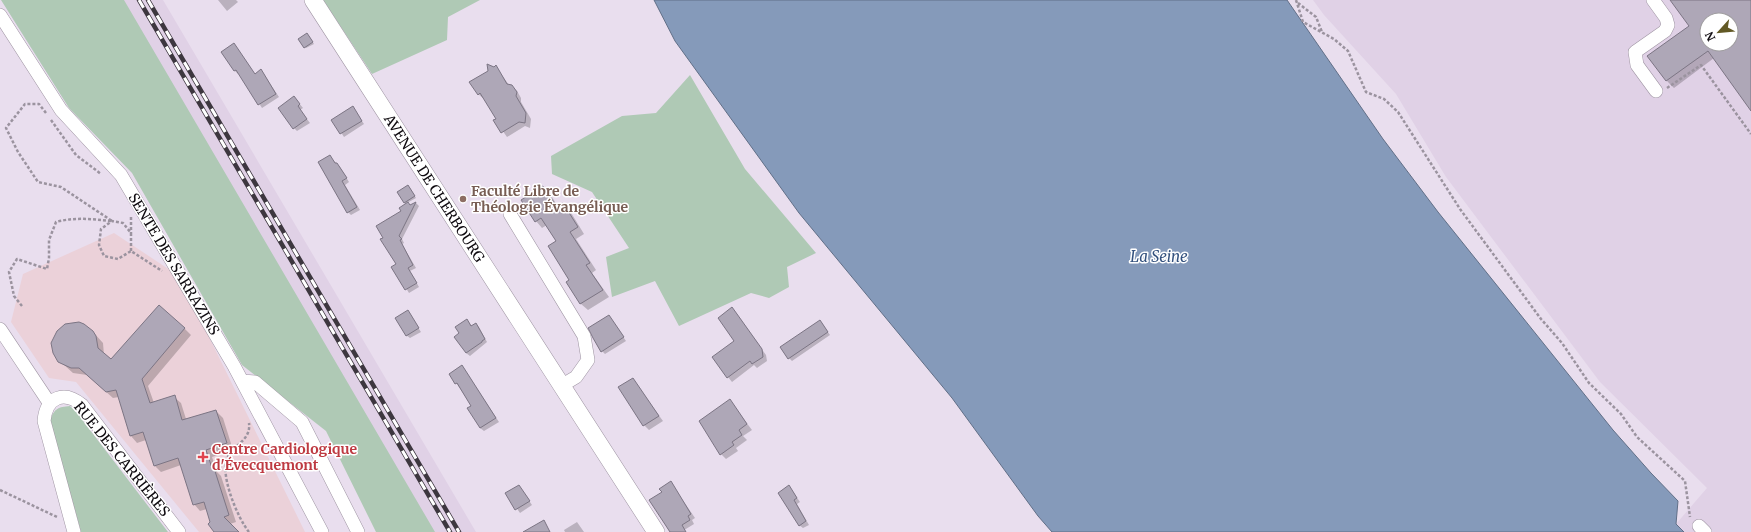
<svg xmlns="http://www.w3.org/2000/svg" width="1751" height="532" font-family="Merriweather,serif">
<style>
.built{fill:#e0d1e6;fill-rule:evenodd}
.medical{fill:#ebd1d9}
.green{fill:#afc9b5}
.water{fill:#859aba;stroke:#616f87}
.shadow{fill:#0003;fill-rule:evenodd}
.building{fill:#aea7b7;stroke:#7c7584;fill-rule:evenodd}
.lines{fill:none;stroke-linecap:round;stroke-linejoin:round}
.minor-casing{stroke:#9f95a3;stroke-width:14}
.major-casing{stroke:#9f95a3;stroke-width:18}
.path{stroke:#9b939f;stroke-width:2.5;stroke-dasharray:3 2;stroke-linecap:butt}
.minor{stroke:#fff;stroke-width:13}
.major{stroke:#fff;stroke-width:17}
.rail-casing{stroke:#3d373f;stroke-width:4.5}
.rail{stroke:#fff;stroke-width:3;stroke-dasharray:9;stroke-linecap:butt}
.education-dot{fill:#8d6e63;stroke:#fff;stroke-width:1.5}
.health-dot{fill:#e0444e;stroke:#fff;stroke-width:1.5}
.labels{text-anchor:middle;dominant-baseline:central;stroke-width:3;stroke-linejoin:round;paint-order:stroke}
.street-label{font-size:14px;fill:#0e0a0f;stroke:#fff}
.education-label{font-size:14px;font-weight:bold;fill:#785e54;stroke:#fff;text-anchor:start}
.health-label{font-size:14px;font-weight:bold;fill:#be3a42;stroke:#fff;text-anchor:start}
.water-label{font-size:15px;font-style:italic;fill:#33517e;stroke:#fff}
</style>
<rect width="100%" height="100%" fill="#e9deee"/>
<path class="built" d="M 109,0 L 163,0 L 476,532 L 427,532 Z
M 1313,0 L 1751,0 L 1751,532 L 1684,532 L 1676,524 L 1707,488 L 1600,382 L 1446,177 L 1396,94 L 1324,15 ZM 1707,20 L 1731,20 L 1731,44 L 1707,44 Z"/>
<path class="medical" d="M 114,233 L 179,276 L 305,532 L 199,532 L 76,382 L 49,378 L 11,322 L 23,274 Z"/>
<path class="green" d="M 1,0 L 124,0 L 435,532 L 376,532 L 326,431 L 242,365 L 132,173 L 69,108 Z
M 323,0 L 480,0 L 448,17 L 447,40 L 372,74 Z
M 690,75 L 745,169 L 816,253 L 787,267 L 789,287 L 769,298 L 751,293 L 679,326 L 655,281 L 612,297 L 606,257 L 629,248 L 592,192 L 552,174 L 551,156 L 622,116 L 656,113 Z
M 70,406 L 77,413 L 168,532 L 81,532 L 50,420 C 55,408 58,407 70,406 Z"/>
<path class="water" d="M 654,0 L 1287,0 L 1383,139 L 1438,212 L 1613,430 L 1651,473 L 1678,501 L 1676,524 L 1684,532 L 1052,532 L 1038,516 L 952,398 L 799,213 L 675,41 Z"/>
<path class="shadow" d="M 218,0 L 236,0 L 238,2 L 227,11 Z
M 1671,0 L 1751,0 L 1751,109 L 1714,58 L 1674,88 L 1667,81 L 1649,56 L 1690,26 ZM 1707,20 L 1731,20 L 1731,44 L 1707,44 Z
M 309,36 L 314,44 L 306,48 L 305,47 Z
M 223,52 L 255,74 L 261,70 L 279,97 L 262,108 L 239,73 L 238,74 L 235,71 Z
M 496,67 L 509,85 L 517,91 L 521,98 L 521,102 L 531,119 L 530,128 L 525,126 L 507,137 L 495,120 L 497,119 L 484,99 L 478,94 Z
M 294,97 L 303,108 L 300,110 L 310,123 L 297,131 L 294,128 Z
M 353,108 L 364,124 L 344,137 L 333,120 Z
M 330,157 L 340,167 L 349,182 L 345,185 L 360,210 L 351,215 L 348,212 Z
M 543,187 L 550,194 L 559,208 L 563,205 L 570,211 L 584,234 L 576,239 L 596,270 L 592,273 L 609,297 L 588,310 L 581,304 L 567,282 L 570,280 L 557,241 L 547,225 L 542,228 L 536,221 Z
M 410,188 L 416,198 L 407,203 L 411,206 L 416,203 L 419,206 L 402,239 L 404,243 L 402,244 L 416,268 L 410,271 L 419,287 L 409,293 L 393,267 L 397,265 L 384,238 L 407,205 L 404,202 Z
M 732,308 L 766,355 L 767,361 L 757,368 L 754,365 L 732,382 L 728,377 L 736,341 Z
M 408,312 L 421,332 L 410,338 L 406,335 Z
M 609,316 L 626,341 L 605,354 L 602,351 Z
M 467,320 L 472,326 L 476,324 L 479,327 L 487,342 L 470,356 L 466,353 L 460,334 Z
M 820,321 L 830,335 L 792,361 L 789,358 Z
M 184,328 L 191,335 L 148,386 L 154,403 L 174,397 L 181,403 L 186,419 L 216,411 L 223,418 L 233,450 L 212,457 L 217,472 L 221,476 L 236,522 L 230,524 L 238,532 L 215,532 L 207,509 L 200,511 L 194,504 L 181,465 L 161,472 L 154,465 L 146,440 L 137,443 L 131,436 L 119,397 L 113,398 L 87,375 L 73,373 L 63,364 L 93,332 L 103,343 L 104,355 L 111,361 Z
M 462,366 L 499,422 L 484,431 L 480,428 L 472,406 L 450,374 Z
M 632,379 L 663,421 L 649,430 L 644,425 Z
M 730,401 L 752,430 L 743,436 L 747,440 L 736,448 L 738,451 L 726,459 L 721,454 L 700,422 Z
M 671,483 L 695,518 L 692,520 L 694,524 L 681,532 L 671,532 L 663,493 Z
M 519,486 L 532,505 L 520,513 L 506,493 Z
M 789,486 L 800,502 L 797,504 L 809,525 L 803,528 L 799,525 Z
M 577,522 L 584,532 L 565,532 L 564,530 Z"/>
<path class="building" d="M 1670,0 L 1751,0 L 1751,111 L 1708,51 L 1666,81 L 1647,56 L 1689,26 ZM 1707,20 L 1731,20 L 1731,44 L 1707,44 Z
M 307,33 L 313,42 L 304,48 L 298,39 Z
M 234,43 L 255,74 L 261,69 L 276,94 L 258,105 L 236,70 L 234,71 L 221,52 Z
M 487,64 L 494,67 L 496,65 L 507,84 L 512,85 L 517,92 L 516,96 L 526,113 L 525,123 L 519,122 L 501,133 L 493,120 L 496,119 L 480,93 L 478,95 L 469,82 L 488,71 Z
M 294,96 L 300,104 L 298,106 L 307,119 L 293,129 L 278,108 Z
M 353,106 L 362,121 L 340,134 L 331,120 Z
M 330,155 L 335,163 L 337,163 L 347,178 L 342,181 L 357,207 L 347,213 L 318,162 Z
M 408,185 L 415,196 L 404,203 L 397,192 Z
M 543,186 L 557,207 L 563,203 L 578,227 L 570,232 L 590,263 L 586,265 L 603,290 L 580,304 L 566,282 L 569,280 L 548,246 L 556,241 L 541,218 L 535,222 L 521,200 Z
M 408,202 L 410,205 L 416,202 L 399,236 L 402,239 L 400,240 L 413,265 L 408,268 L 417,283 L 405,290 L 391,267 L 396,264 L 380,239 L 383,238 L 376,226 L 401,211 L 399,208 Z
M 159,305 L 185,328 L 142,379 L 150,403 L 175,395 L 182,420 L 216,410 L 227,443 L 206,450 L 212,468 L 214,468 L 229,515 L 224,517 L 239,532 L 214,532 L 208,524 L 210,522 L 204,502 L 193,505 L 178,458 L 154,466 L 143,432 L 130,436 L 116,390 L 106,392 L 79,368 L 71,368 L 58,362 L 53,353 L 51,343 L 57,331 L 65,324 L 79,322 L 84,324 L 93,331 L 96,336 L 98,348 L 111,359 Z
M 732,307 L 762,349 L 763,357 L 752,364 L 750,361 L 727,378 L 712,357 L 734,341 L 718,318 Z
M 408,310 L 419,328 L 406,336 L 395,318 Z
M 609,315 L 624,337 L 601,352 L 593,338 L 588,328 Z
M 467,319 L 471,326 L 476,323 L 485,339 L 482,341 L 482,342 L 466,353 L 454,337 L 459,333 L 455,327 Z
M 820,320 L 828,332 L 788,359 L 780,347 Z
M 462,365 L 496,418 L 480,428 L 467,408 L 471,406 L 457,383 L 455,384 L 449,374 Z
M 633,378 L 659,416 L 643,426 L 618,387 Z
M 730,399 L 747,424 L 739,430 L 742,435 L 732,442 L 734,445 L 720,455 L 699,421 Z
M 671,481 L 691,514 L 688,516 L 690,520 L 682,525 L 686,532 L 670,532 L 649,500 L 662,492 L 659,489 Z
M 519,485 L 530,501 L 515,510 L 505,493 Z
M 789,485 L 797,498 L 794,500 L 806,521 L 799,526 L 778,493 Z
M 544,520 L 550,532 L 523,532 Z"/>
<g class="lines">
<g class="minor-casing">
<path id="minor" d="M 1653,0 L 1666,18 L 1668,25 L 1665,31 L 1635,52 L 1637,65 L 1656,91
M 0,15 L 61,110 L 121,175 L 234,366 L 322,532
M 510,214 L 584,336 L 588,360 L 576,377 L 561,386
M 0,329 L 50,404
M 242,381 L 255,382 L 302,422 L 358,532
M 1699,526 L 1705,532
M 74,532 L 44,421 C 46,397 64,390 82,405 L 179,532"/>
</g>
<g class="major-casing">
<g id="major">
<path id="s1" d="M 313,0 L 656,532"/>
</g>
</g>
<path class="path" d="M 1296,0 L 1303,22 L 1334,39 L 1348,51 L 1366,92 L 1384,99 L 1398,112 L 1460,209 L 1541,319 L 1562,343 L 1589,383 L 1621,414 L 1637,437 L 1685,481 L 1690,517
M 1298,3 L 1316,17 L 1322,32
M 1667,88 L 1701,65 L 1751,134
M 46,113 L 39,104 L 25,104 L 6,128 L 18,152 L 38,182 L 61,187 L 112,221
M 51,120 L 76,155 L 101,174
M 131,217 L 131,233
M 131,251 L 131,233 L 123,223 L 112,221 L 101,229 L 99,245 L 104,256 L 118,259 L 131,251 L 162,271
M 22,306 L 14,296 L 9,272 L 17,259 L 47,269 L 49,258 L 49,240 L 56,222 C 74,217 92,219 111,221
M 0,490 L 57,517
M 249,532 C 238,519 217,470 229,455 C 237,443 251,439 249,423"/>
<use href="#minor" class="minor"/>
<use href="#major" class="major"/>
<g class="rail-casing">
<path id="rail" d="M 139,0 L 450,532
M 148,0 L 459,532"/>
</g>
<use href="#rail" class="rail"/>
</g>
<circle class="education-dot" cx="463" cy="199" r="4"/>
<path class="health-dot" d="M201 451h4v4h4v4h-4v4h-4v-4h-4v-4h4z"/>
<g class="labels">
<g class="street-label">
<text stroke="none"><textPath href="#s1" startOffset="224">AVENUE DE CHERBOURG</textPath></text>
<text transform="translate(174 264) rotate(59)">SENTE DES SARRAZINS</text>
<text transform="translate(122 459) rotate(51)">RUE DES CARRIÈRES</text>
</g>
<g class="education-label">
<text x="471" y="191">Faculté Libre de<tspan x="471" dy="16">Théologie Évangélique</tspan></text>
</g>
<g class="health-label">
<text x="212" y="449">Centre Cardiologique<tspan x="212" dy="16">d'Évecquemont</tspan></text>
</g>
<g class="water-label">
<text x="1159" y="256">La Seine</text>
</g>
</g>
<g transform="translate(1719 32) rotate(243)"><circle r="19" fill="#ffffff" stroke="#9f9d9f"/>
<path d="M0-3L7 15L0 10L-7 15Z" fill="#625925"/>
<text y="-6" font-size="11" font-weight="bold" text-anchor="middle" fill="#0e0a0f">N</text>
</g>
</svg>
